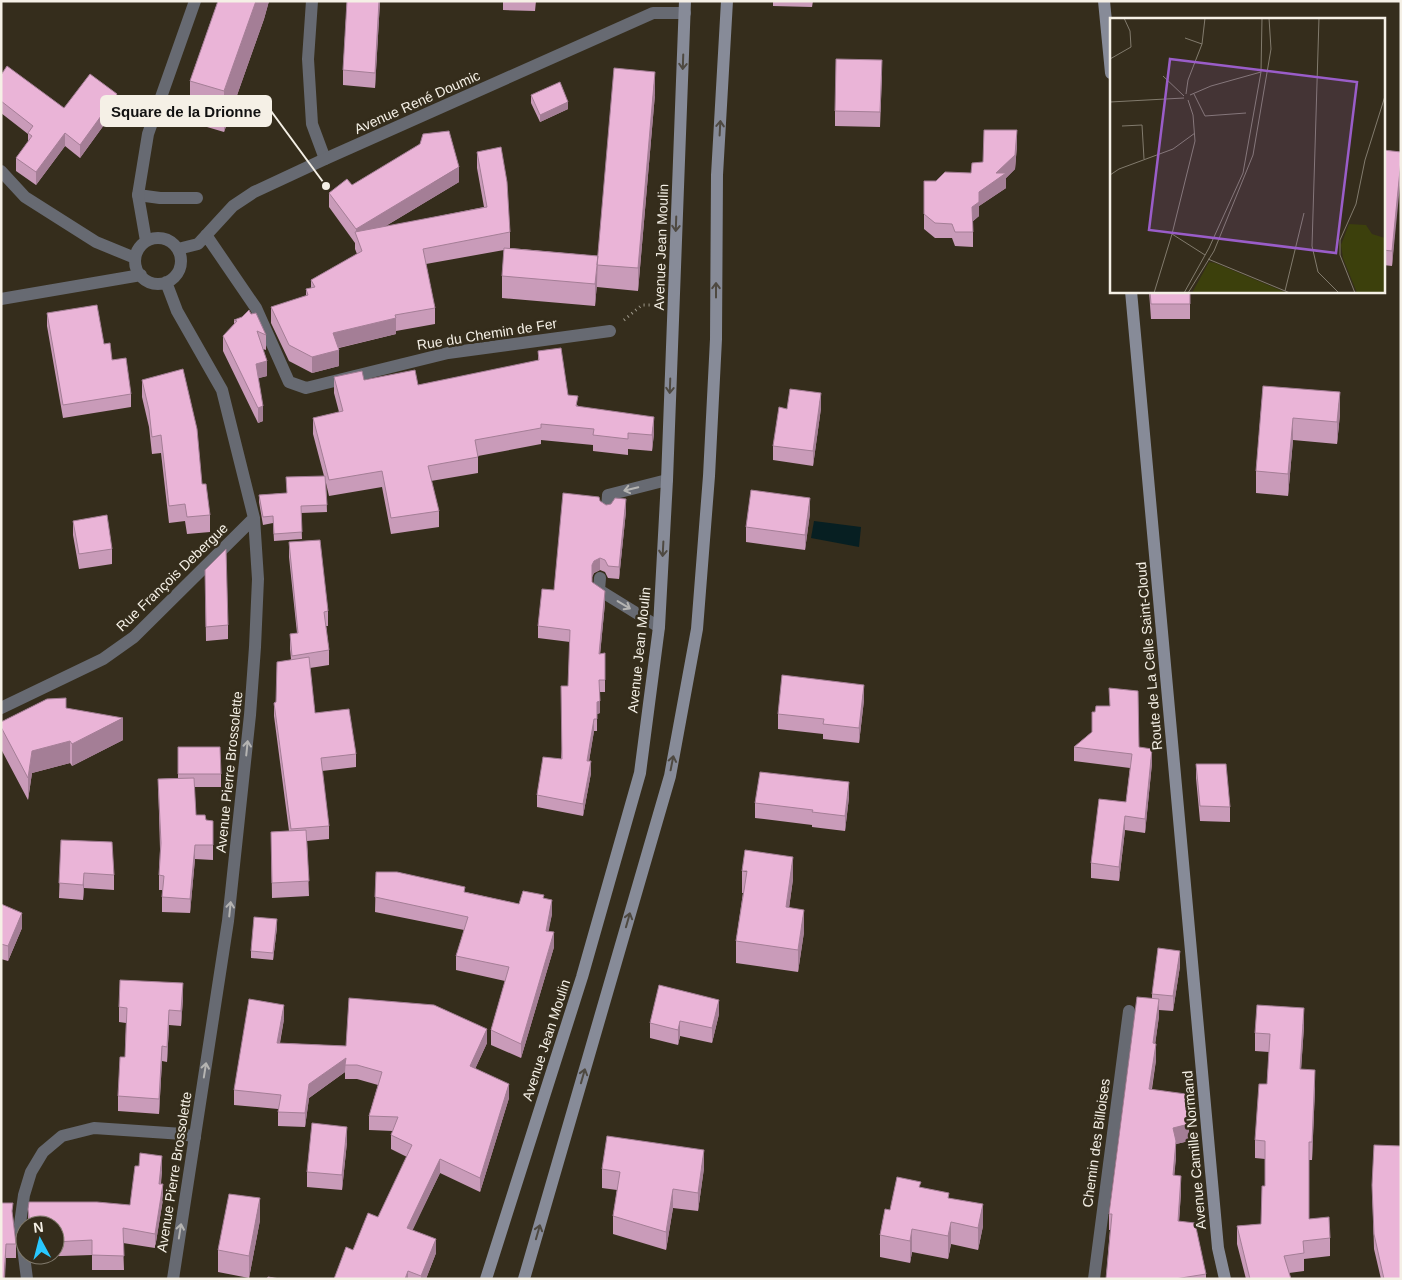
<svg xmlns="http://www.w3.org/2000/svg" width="1402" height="1280" font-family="Arial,sans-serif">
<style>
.water{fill:#071f22}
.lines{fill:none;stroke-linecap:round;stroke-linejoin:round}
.path{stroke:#9d9789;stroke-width:3;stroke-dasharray:1 4;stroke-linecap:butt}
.lane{stroke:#676a72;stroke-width:12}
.street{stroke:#676a72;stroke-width:12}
.secondary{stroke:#878b98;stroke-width:12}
.wall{fill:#c99bb9}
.shaded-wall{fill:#a47e96}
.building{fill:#eab4d7;stroke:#a47e96}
.oneway{stroke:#4e4941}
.oneway2{stroke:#b5b4b2}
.labels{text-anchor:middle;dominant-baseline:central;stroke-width:5;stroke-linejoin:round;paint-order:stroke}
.street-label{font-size:14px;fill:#f5f0e6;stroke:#352d1c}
.inset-road{fill:none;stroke:#827b6d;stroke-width:1}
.view{fill:#9a5dc9;fill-opacity:0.15;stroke:#9a5dc9;stroke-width:2.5}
.inset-edge{fill:none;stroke:#f5f0e6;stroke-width:2.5}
.leader{fill:none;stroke:#f5f0e6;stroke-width:2}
.callout-dot{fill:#f5f0e6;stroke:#352d1c;stroke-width:2}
.callout{fill:#f5f0e6;stroke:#f5f0e6;stroke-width:2}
.callout-label{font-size:15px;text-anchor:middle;font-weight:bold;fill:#111}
</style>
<rect width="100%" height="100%" fill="#352d1c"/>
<path class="water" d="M 814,521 L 861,527 L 859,547 L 811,538 Z"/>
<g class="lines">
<path class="path" d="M 624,320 L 642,305 L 655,305"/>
<path class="lane" d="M 312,1 L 308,59 L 312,124 L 325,159
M 138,195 L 160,198 L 197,198
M 607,509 L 608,495 L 667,480
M 600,578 L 599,590 L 659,627
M 27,1279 L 20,1224 L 24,1195 L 31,1172 L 43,1152 L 62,1136 L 94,1128 L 183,1134 L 195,1137"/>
<path class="street" d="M 1,171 L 25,197 L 96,242 L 135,258
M 206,235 L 256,308 L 289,382 L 306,388 L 448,353 L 610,331
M135 261a23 23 0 1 1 46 0a23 23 0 1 1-46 0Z
M 146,241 L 138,195 L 148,134 L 195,1
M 178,249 L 198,244 L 233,206 L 254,192 L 325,159 L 653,13 L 685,13
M 166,282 L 177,311 L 222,390 L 254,518 L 258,579 L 255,647 L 250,715 L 228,921 L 173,1279
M 1,299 L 141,275
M 1,708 L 103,659 L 134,637 L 254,518
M 1094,1279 L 1129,1011"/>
<path class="secondary" d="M 1104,1 L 1111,73
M 1131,291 L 1218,1248 L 1225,1279
M 486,1279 L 582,977 L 640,773 L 659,627 L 667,480 L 685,1
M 524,1279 L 670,776 L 697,629 L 709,476 L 716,339 L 717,175 L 727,1"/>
</g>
<path class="wall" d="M 218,1 L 269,1 L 264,19 L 224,132 L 190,122 L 190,81 Z
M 347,1 L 380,1 L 375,88 L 343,85 L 343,70 Z
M 503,1 L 536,1 L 535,11 L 503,10 Z
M 773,1 L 813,1 L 812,7 L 773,6 Z
M 1,75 L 64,108 L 117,107 L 80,158 L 65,146 L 36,185 L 16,171 L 16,158 L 28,142 L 28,134 L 1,113 Z
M 882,75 L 880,127 L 835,126 L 835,111 Z
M 655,94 L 638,291 L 597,287 L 597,283 L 595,306 L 502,298 L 502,276 L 504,250 L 426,264 L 435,308 L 435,324 L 396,331 L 396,334 L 339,348 L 339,366 L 312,373 L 289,361 L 271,323 L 271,307 L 306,296 L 306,289 L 311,288 L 311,280 L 357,254 L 355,249 L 355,243 L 329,207 L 329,193 L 352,185 L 459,182 L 384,227 L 484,207 L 477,168 L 477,152 L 510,232 L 510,248 L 598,256 Z
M 531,95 L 568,109 L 540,122 L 531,103 Z
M 1017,145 L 1015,169 L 1006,178 L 1006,188 L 979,206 L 979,216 L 973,221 L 973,247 L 955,246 L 952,238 L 935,238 L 924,229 L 924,181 L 936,181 L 971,173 L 983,162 Z
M 1383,150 L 1401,152 L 1392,266 L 1383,265 Z
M 1149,291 L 1190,291 L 1190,319 L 1151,319 Z
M 47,313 L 104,344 L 131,394 L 131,407 L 63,418 L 47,326 Z
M 251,314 L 266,335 L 266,350 L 263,349 L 267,376 L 258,378 L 263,421 L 258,423 L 223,351 L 223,336 L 234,325 L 234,320 Z
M 538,351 L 568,395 L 578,406 L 654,433 L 652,451 L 628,449 L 628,455 L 593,451 L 593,445 L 541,440 L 541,444 L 478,456 L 478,473 L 431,481 L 439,511 L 439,527 L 391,534 L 382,487 L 329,496 L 326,483 L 327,512 L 301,513 L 302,539 L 274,541 L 273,523 L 263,525 L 259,502 L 259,495 L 286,493 L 324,476 L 313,434 L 313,418 L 339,412 L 334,393 L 334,377 L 364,380 L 418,385 L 538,361 Z
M 142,380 L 202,484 L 210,515 L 210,532 L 187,534 L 185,521 L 169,523 L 161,453 L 152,454 L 149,427 L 142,397 Z
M 1263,386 L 1340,414 L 1337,444 L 1293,440 L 1288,496 L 1256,493 L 1256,471 Z
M 821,408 L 813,466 L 773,460 L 773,446 L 787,409 Z
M 600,501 L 606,505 L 626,511 L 619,579 L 608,578 L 605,572 L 600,570 L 594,573 L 592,577 L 592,582 L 605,603 L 600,654 L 605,653 L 605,692 L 600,692 L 600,713 L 597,714 L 597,731 L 594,731 L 589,761 L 591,773 L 583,816 L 537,807 L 537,795 L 561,759 L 568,686 L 570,642 L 538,638 L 538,626 L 554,590 Z
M 810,513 L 805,550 L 746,542 L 746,527 Z
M 73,521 L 112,549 L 112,564 L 79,569 L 73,535 Z
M 289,542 L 328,611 L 328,626 L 326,626 L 329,650 L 329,665 L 310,668 L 315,713 L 356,754 L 356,767 L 322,771 L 329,826 L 329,839 L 307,841 L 309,896 L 272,898 L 271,832 L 289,831 L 274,716 L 274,703 L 276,702 L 291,659 L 290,649 L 290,634 L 297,633 L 289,557 Z
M 205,570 L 228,625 L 228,639 L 206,641 Z
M 864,700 L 859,743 L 823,739 L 823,734 L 778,729 L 778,714 Z
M 66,708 L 123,740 L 72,766 L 70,763 L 32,773 L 28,800 L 1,749 L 1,722 Z
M 1092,732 L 1139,747 L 1152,763 L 1145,833 L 1125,830 L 1119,881 L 1091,878 L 1091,863 L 1126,802 L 1130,768 L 1074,761 L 1074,747 Z
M 178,747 L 221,774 L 221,787 L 194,787 L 196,815 L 206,820 L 213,821 L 213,860 L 195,859 L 190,913 L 162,912 L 162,890 L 159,890 L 159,875 L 160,849 L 158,779 L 178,778 Z
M 1196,764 L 1230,807 L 1230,822 L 1200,821 L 1196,778 Z
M 849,797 L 845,831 L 812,827 L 812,825 L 755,818 L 755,803 Z
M 61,840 L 114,875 L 114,890 L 84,888 L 83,900 L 59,898 Z
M 742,871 L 793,879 L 789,908 L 804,932 L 798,972 L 736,963 L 736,941 L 743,893 L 742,893 Z
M 376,872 L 519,904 L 544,898 L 552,914 L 548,931 L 554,947 L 521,1058 L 491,1045 L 491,1030 L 505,981 L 456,970 L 456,956 L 464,930 L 375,912 Z
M 1,904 L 22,928 L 8,961 L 1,959 Z
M 277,927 L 273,960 L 251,958 L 251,951 Z
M 1180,966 L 1173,1011 L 1159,1010 L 1159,1016 L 1155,1044 L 1156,1060 L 1152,1089 L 1189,1141 L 1176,1144 L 1176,1157 L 1174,1175 L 1181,1192 L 1179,1221 L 1206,1274 L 1206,1279 L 1106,1279 L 1110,1230 L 1109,1230 L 1109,1214 L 1152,999 L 1152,994 Z
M 183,998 L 181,1026 L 169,1025 L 167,1062 L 162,1061 L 159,1114 L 118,1111 L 118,1096 L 125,1057 L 126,1023 L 119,1022 L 119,1007 Z
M 719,1014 L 712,1043 L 680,1036 L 678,1045 L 650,1038 L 650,1023 Z
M 284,1019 L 280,1043 L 346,1046 L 487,1043 L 475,1069 L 509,1098 L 480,1192 L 440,1173 L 412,1230 L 436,1253 L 426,1279 L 334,1279 L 353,1250 L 378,1217 L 407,1157 L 391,1149 L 391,1135 L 393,1131 L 369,1130 L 369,1116 L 378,1085 L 357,1079 L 345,1079 L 345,1072 L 309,1098 L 305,1127 L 278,1126 L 278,1109 L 234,1105 L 234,1090 Z
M 1304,1026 L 1301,1069 L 1315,1088 L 1312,1160 L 1309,1160 L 1309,1219 L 1330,1238 L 1330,1256 L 1304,1259 L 1304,1271 L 1289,1273 L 1291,1279 L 1246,1279 L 1237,1244 L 1237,1226 L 1261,1224 L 1265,1186 L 1265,1159 L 1255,1158 L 1255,1140 L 1267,1084 L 1269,1052 L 1255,1051 L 1255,1033 Z
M 347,1142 L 342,1190 L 307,1187 L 307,1172 Z
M 704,1168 L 698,1211 L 673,1208 L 666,1250 L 613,1234 L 613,1216 L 617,1190 L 602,1188 L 602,1169 Z
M 162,1170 L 161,1184 L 163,1199 L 155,1248 L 123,1243 L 124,1270 L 92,1270 L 92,1255 L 32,1257 L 32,1255 L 55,1255 L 55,1225 L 28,1225 L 28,1209 L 130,1205 Z
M 1372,1185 L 1401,1279 L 1381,1279 L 1374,1249 Z
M 921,1188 L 949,1198 L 983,1226 L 978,1250 L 951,1244 L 948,1259 L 912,1252 L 910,1263 L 880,1257 L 880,1235 L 890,1210 Z
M 1,1203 L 13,1217 L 16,1244 L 16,1258 L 6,1258 Z
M 260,1220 L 249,1278 L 218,1272 L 218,1250 Z"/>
<path class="shaded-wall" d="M 256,1 L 269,1 L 264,19 L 224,132 L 224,91 Z
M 379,1 L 380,1 L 375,88 L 375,73 Z
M 655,72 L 655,94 L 638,291 L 638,268 Z
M 117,94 L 117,107 L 80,158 L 80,145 Z
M 568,102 L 568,109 L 540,122 L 540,115 Z
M 1017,130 L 1017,145 L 1015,169 L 1006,178 L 1006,188 L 979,206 L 979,192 L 996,173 Z
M 65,133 L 65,146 L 36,185 L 36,172 Z
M 1401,160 L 1401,175 L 1392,266 L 1392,251 Z
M 459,167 L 459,182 L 359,242 L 356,234 L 356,229 Z
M 979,202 L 979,216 L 972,222 L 972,207 Z
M 598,256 L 597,283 L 595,306 L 595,284 Z
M 396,318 L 396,334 L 333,349 L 333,333 Z
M 339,350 L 339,366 L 312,373 L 312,357 Z
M 267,361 L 267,376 L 256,379 L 256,364 Z
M 1340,392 L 1340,414 L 1337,444 L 1337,422 Z
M 821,393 L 821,408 L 813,466 L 813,451 Z
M 263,406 L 263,421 L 258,423 L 258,408 Z
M 654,417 L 654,433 L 652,451 L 652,435 Z
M 1293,418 L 1293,440 L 1288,496 L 1288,474 Z
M 810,498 L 810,513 L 805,550 L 805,535 Z
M 626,499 L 626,511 L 619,579 L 619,567 Z
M 600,558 L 600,570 L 594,573 L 592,577 L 592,565 L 594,561 Z
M 605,591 L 605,603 L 599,666 L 599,654 Z
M 864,685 L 864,700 L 859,743 L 859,728 Z
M 600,701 L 600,713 L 597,714 L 597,702 Z
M 123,718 L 123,740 L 72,766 L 72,744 Z
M 594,719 L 594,731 L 587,773 L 587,761 Z
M 70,741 L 70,763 L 32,773 L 28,800 L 28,778 L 32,751 Z
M 1152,749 L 1152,763 L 1145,833 L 1145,819 Z
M 591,761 L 591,773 L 583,816 L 583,804 Z
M 849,782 L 849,797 L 845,831 L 845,816 Z
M 1125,816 L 1125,830 L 1119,881 L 1119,867 Z
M 195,845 L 195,859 L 190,913 L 190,899 Z
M 793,857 L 793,879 L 786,929 L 786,907 Z
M 84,873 L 84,888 L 83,900 L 83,885 Z
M 552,900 L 552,914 L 546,945 L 546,931 Z
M 804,910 L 804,932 L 798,972 L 798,950 Z
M 22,913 L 22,928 L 8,961 L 8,946 Z
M 277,919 L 277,927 L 273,960 L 273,953 Z
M 554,932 L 554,947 L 521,1058 L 521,1044 Z
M 1180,951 L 1180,966 L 1173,1011 L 1173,996 Z
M 183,983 L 183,998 L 181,1026 L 181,1011 Z
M 1159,999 L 1159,1016 L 1153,1060 L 1153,1043 Z
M 719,1000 L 719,1014 L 712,1043 L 712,1028 Z
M 284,1005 L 284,1019 L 277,1057 L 277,1043 Z
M 1304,1008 L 1304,1026 L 1300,1086 L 1300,1069 Z
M 169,1010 L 169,1025 L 167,1062 L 167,1047 Z
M 680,1021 L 680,1036 L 678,1045 L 678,1030 Z
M 487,1029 L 487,1043 L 470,1080 L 470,1066 Z
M 1156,1044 L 1156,1060 L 1149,1105 L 1149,1089 Z
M 162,1046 L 162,1061 L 159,1114 L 159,1099 Z
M 346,1058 L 345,1072 L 309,1098 L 305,1127 L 305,1113 L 309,1084 Z
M 1315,1070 L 1315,1088 L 1312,1160 L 1312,1142 Z
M 509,1084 L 509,1098 L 480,1192 L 480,1178 Z
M 1189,1124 L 1189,1141 L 1176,1144 L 1176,1157 L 1173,1192 L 1173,1128 Z
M 347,1127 L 347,1142 L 342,1190 L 342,1175 Z
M 704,1150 L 704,1168 L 698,1211 L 698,1193 Z
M 162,1156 L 162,1170 L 159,1199 L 159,1184 Z
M 440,1159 L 440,1173 L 407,1242 L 407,1228 Z
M 1181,1176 L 1181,1192 L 1178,1237 L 1178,1221 Z
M 163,1184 L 163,1199 L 155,1248 L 155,1234 Z
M 673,1189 L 673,1208 L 666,1250 L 666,1232 Z
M 260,1198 L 260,1220 L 249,1278 L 249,1256 Z
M 983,1204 L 983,1226 L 978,1250 L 978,1228 Z
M 951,1222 L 951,1244 L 948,1259 L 948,1236 Z
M 912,1229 L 912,1252 L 910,1263 L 910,1241 Z
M 436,1239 L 436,1253 L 426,1279 L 421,1279 L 421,1276 Z
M 6,1244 L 6,1258 L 5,1279 L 4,1279 Z
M 408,1271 L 408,1279 L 405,1279 Z"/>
<path class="building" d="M 218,1 L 256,1 L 224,91 L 190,81 Z
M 347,1 L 379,1 L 375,73 L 343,70 Z
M 836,59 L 882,60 L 880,112 L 835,111 Z
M 7,66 L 64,108 L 90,74 L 117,94 L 80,145 L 65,133 L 36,172 L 16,158 L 32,136 L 28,133 L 33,126 L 1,101 L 1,75 Z
M 614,68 L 655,72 L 638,268 L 597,265 Z
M 560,82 L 568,102 L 540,115 L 531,95 Z
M 984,130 L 1017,130 L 1015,155 L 996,173 L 1006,173 L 979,192 L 979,202 L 972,207 L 973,232 L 955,232 L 952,224 L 935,223 L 924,214 L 924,181 L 936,181 L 945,172 L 971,173 L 972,163 L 983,162 Z
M 449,131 L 459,167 L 356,229 L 329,193 L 347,179 L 352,185 L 420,144 L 423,134 Z
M 501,147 L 507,182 L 510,232 L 423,249 L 435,308 L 395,315 L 396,318 L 333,333 L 339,350 L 312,357 L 289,345 L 271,307 L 308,295 L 306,289 L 315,287 L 311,280 L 362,251 L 355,232 L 487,207 L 477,152 Z
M 1383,150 L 1401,152 L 1401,160 L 1392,251 L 1383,250 Z
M 504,248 L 598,256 L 595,284 L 502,276 Z
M 1150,291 L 1190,291 L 1190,304 L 1151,304 Z
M 97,305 L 104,344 L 110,343 L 112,360 L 126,358 L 131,394 L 63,405 L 47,313 Z
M 249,310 L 251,314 L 256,313 L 266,335 L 257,331 L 267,361 L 256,364 L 263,406 L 258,408 L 223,336 L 237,321 L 234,320 L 242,317 Z
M 561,348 L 568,395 L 578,396 L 576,406 L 654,417 L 652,435 L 628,433 L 628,439 L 593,435 L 594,429 L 541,424 L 541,428 L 475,440 L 478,457 L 428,466 L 439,511 L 391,518 L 382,471 L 329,480 L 313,418 L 343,411 L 334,377 L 362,371 L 364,380 L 415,370 L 418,385 L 539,360 L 538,351 Z
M 183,369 L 197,429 L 202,484 L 206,484 L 210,515 L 187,517 L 185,504 L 169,506 L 161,435 L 152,437 L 149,410 L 142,380 Z
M 1263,386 L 1340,392 L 1337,422 L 1293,418 L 1288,474 L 1256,471 Z
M 790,389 L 821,393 L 813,451 L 773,446 L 779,407 L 787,409 Z
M 325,476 L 327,505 L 301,506 L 302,532 L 274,534 L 273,516 L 263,517 L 259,495 L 287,493 L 286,477 Z
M 751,490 L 810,498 L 805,535 L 746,527 Z
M 563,493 L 599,497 L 600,501 L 606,505 L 611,504 L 615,498 L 626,499 L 619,567 L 608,566 L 605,560 L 600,558 L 594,561 L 592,565 L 592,582 L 605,591 L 599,654 L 605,653 L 605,680 L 599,680 L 600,701 L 597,702 L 597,719 L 594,719 L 587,761 L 591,761 L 583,804 L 537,795 L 543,757 L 562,759 L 561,686 L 568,686 L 570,630 L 538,626 L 542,589 L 554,590 Z
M 107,515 L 112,549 L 79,554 L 73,521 Z
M 320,540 L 328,611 L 324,612 L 329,650 L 292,656 L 290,634 L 298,633 L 289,542 Z
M 226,549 L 228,625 L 206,627 L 205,570 Z
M 309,657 L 315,713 L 349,709 L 356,754 L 321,758 L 329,826 L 291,829 L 274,703 L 276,702 L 277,662 Z
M 782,675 L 864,685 L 859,728 L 823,724 L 824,719 L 778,714 Z
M 1109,688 L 1138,691 L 1139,747 L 1152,749 L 1145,819 L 1125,816 L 1119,867 L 1091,863 L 1099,799 L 1126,802 L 1132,754 L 1074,747 L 1092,732 L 1092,712 L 1095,712 L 1096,706 L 1110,706 Z
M 66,698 L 66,708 L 123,718 L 72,744 L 70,741 L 32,751 L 28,778 L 1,727 L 1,722 L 47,699 Z
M 178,747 L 220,747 L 221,774 L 178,774 Z
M 1196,764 L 1226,764 L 1230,807 L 1200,806 Z
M 760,772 L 849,782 L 845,816 L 812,812 L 813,810 L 755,803 Z
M 194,778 L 196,815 L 205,815 L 206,820 L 213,821 L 213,845 L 195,845 L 190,899 L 162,897 L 164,876 L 159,875 L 161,843 L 158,779 Z
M 306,830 L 309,881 L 272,883 L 271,832 Z
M 61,840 L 112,842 L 114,875 L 84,873 L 83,885 L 59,883 Z
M 745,850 L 793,857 L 786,907 L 804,910 L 798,950 L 736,941 L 747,871 L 742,871 Z
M 376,872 L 397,872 L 465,887 L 464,892 L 519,904 L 523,891 L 544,895 L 543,898 L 552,900 L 546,931 L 554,932 L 521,1044 L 491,1030 L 509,967 L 456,956 L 468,917 L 375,897 Z
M 1,904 L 22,913 L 8,946 L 1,944 Z
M 254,917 L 277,919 L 273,953 L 251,951 Z
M 1158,948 L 1180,951 L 1173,996 L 1152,994 Z
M 120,980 L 183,983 L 181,1011 L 169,1010 L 167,1047 L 162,1046 L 159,1099 L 118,1096 L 120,1057 L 125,1057 L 127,1008 L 119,1007 Z
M 659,985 L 719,1000 L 712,1028 L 680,1021 L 678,1030 L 650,1023 Z
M 1137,997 L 1159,999 L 1153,1043 L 1156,1044 L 1149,1089 L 1186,1094 L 1189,1124 L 1173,1128 L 1176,1141 L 1173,1175 L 1181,1176 L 1178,1221 L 1195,1223 L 1206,1274 L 1175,1279 L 1106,1279 L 1112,1214 L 1109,1214 Z
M 349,998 L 434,1005 L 487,1029 L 470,1066 L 509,1084 L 480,1178 L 440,1159 L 407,1228 L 436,1239 L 421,1276 L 408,1271 L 405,1279 L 334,1279 L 346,1247 L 353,1250 L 368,1213 L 378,1217 L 412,1145 L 391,1135 L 398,1117 L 369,1116 L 382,1072 L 357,1065 L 345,1065 L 346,1058 L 309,1084 L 305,1113 L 278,1112 L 281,1095 L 234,1090 L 249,999 L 284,1005 L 277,1043 L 346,1046 Z
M 1257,1005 L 1304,1008 L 1300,1069 L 1315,1070 L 1312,1142 L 1309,1142 L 1309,1219 L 1329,1217 L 1330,1238 L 1303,1241 L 1304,1253 L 1284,1256 L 1291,1279 L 1250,1279 L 1237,1226 L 1261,1224 L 1262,1186 L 1265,1186 L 1265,1141 L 1255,1140 L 1259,1084 L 1267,1084 L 1270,1034 L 1255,1033 Z
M 312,1123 L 347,1127 L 342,1175 L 307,1172 Z
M 607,1136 L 704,1150 L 698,1193 L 673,1189 L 666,1232 L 613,1216 L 620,1172 L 602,1169 Z
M 1374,1145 L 1401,1146 L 1401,1279 L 1384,1279 L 1374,1234 L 1372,1185 Z
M 140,1153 L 162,1156 L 159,1184 L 163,1184 L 155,1234 L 123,1228 L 124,1256 L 92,1255 L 92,1240 L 55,1242 L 55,1225 L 30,1225 L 28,1209 L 29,1202 L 97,1202 L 130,1205 L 135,1166 L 139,1166 Z
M 897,1177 L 921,1182 L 919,1187 L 949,1193 L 948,1198 L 983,1204 L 978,1228 L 951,1222 L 948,1236 L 912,1229 L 910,1241 L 880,1235 L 885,1209 L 890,1210 Z
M 229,1194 L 260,1198 L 249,1256 L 218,1250 Z
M 1,1203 L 13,1203 L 12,1211 L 16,1244 L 6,1244 L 4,1279 L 1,1279 Z
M 268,1277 L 280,1279 L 267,1279 Z"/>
<defs><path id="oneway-shaft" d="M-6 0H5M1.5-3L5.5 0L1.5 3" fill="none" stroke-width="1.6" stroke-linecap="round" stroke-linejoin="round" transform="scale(1.25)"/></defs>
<g class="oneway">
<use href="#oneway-shaft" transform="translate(683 62) rotate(92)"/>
<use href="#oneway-shaft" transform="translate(720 128) rotate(-87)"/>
<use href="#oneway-shaft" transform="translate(676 224) rotate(92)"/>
<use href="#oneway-shaft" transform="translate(716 290) rotate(-90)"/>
<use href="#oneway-shaft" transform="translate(670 386) rotate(92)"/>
<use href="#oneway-shaft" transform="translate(663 549) rotate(93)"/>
<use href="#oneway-shaft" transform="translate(672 763) rotate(-79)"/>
<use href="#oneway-shaft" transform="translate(628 920) rotate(-74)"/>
<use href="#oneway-shaft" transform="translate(583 1076) rotate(-74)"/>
<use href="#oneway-shaft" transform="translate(538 1232) rotate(-74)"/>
</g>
<g class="oneway2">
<use href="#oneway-shaft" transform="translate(631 489) rotate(166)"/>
<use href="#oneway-shaft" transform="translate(624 605) rotate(31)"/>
<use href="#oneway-shaft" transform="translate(247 748) rotate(-84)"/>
<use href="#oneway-shaft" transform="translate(230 909) rotate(-84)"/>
<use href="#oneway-shaft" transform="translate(205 1070) rotate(-81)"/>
<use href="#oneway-shaft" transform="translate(180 1231) rotate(-81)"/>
</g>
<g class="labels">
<g class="street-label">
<text transform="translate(417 102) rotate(-24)">Avenue René Doumic</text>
<text transform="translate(661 247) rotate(-88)">Avenue Jean Moulin</text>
<text transform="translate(487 334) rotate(-9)">Rue du Chemin de Fer</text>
<text transform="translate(172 577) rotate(-44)">Rue François Debergue</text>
<text transform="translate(639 650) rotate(-84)">Avenue Jean Moulin</text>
<text transform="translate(1149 656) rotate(-95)">Route de La Celle Saint-Cloud</text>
<text transform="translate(229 772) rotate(-84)">Avenue Pierre Brossolette</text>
<text transform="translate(546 1040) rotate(-72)">Avenue Jean Moulin</text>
<text transform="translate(1096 1143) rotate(-82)">Chemin des Billoises</text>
<text transform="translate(1194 1150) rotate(-95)">Avenue Camille Normand</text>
<text transform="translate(174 1172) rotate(-81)">Avenue Pierre Brossolette</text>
</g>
</g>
<g transform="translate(1110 18)">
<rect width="275" height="275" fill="#352d1c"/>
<path d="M 239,206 L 256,207 L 262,216 L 275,220 L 275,275 L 247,275 L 233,240 L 231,227 ZM 99,244 L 105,245 L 177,275 L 82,275 Z" fill="#3c400c"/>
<path class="inset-road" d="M 209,0 L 202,228 L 208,254 L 229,275M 75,20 L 92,26M 0,41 L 21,29 L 20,13 L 14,0M 53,58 L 74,78M 76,76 L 78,62 L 92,26 L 95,0M 84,76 L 95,98 L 136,95M 80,77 L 101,68 L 151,54M 78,82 L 83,97 L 85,123 L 62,216 L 95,237M 0,84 L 74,80M 12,108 L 32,107 L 34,141M 0,157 L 9,151 L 63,131 L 85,115M 98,241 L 180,275M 175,273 L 194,195M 44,275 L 62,216M 74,275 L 99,230 L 133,155 L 151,54 L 152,0M 78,275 L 104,233 L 143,137 L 161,31 L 159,0M 245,275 L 230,237 L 230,222 L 246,186 L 255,142 L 275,78"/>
<path class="view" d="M 60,41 L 247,64 L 226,235 L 39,212 Z"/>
<rect width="275" height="275" class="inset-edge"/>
</g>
<path class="leader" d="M326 186L271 111"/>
<circle class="callout-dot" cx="326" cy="186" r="5"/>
<rect class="callout" x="101" y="96" width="170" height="30" rx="5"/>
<g class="callout-label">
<text x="186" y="117">Square de la Drionne</text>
</g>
<rect width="1402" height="1280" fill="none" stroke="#f5f0e6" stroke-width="5"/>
<g transform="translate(40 1240) rotate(353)"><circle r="24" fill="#352d1c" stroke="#827b6d"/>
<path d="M0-4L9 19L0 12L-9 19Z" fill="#29c8ff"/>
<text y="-8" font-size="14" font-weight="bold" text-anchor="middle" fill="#f5f0e6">N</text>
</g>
</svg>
